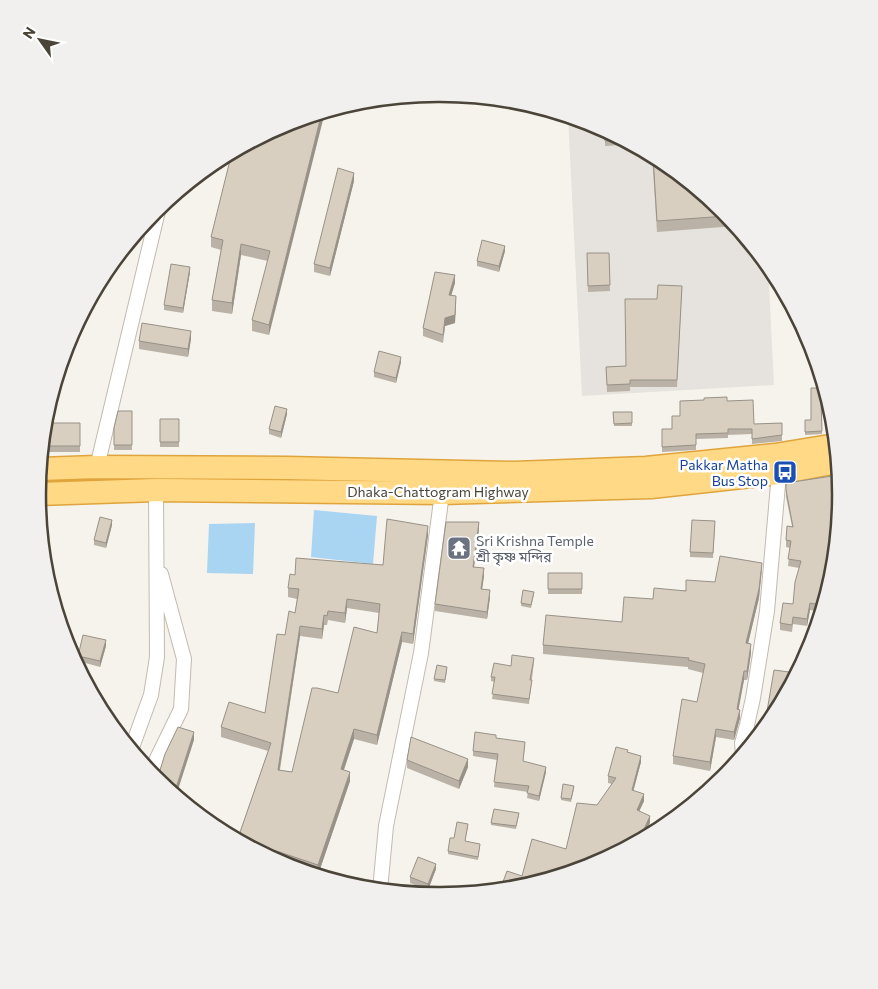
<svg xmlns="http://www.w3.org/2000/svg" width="878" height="989" font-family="Commissioner,'Noto Sans Bengali',sans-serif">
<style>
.industrial{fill:#e6e2dd}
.water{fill:#a9d4f2}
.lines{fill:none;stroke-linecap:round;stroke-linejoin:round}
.minor-casing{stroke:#c2bbae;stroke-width:16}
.trunk-casing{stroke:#e0a43c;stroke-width:25}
.minor{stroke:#fff;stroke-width:14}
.trunk{stroke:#ffd985;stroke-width:22}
.wall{fill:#bab2a6;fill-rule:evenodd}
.shaded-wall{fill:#979187}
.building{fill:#d8cfc1;stroke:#979187;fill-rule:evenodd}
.labels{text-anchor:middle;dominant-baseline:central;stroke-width:5;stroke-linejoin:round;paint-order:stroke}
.transit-label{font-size:14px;fill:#164399;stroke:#fff;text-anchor:end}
.street-label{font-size:14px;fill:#4b4439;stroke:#fff}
.worship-label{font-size:14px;fill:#5b616d;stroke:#fff;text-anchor:start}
.rim{fill:none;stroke:#4b4439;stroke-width:2.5}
</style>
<rect width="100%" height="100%" fill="#f6f3ec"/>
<path class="industrial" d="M 568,116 L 593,124 L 662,161 L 723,211 L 768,265 L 774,385 L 582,396 Z"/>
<path class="water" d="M 314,510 L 377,516 L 373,564 L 311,557 Z
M 255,523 L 253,574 L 207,573 L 209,524 Z"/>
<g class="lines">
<g class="minor-casing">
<path id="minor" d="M 97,467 L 159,207
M 131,750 L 151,695 L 157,657 L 156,490
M 743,754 L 742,743 L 747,725 L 753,698 L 767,611 L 779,473
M 150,773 L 181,709 L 184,659 L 161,574
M 380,890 L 386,826 L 421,653 L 442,493"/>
</g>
<g class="trunk-casing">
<path id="trunk" d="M 40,469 L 97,467 L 287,468 L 515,473 L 646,468 L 775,455 L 836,445
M 38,494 L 156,490 L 442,493 L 651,487 L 779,473 L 837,462"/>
</g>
<use href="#minor" class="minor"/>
<use href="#trunk" class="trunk"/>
</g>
<path class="wall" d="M 286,123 L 269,335 L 252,331 L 252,320 L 268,261 L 241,255 L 232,314 L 212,311 L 212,300 L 221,250 L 211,247 L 211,237 Z
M 605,130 L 621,139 L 622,145 L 605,146 Z
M 652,155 L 662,161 L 723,211 L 735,226 L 657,232 Z
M 207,168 L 204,178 L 197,176 Z
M 354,181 L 330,276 L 314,272 L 314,264 Z
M 505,251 L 499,272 L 477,266 L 477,261 Z
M 587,253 L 609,253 L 610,291 L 588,292 Z
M 190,272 L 183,313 L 164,310 L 164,305 Z
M 455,283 L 451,295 L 456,304 L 455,323 L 445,326 L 443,343 L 423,336 L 423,328 Z
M 682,286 L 677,387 L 630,387 L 630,391 L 607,392 L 606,367 L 626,366 L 657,299 Z
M 191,339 L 188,357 L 139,349 L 139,341 Z
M 401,362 L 396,383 L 374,377 L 374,372 Z
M 824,388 L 828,402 L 822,403 L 822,434 L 805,435 L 805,420 L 811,420 Z
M 727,401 L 754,424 L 782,423 L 782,441 L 752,444 L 752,434 L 728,435 L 728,438 L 696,439 L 696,450 L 662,452 L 662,429 L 672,429 L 680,416 Z
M 132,411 L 132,450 L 114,450 L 114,428 Z
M 613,412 L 632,412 L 632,426 L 614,426 Z
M 287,414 L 281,438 L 269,434 L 269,429 Z
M 160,419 L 179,419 L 179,447 L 160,447 Z
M 45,423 L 80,423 L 80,452 L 42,452 Z
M 786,490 L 833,573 L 821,612 L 810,610 L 807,626 L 793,624 L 792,632 L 780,630 L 780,623 L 793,604 L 799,568 L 788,566 L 790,548 L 786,547 L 786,540 L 792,526 L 786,497 Z
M 40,515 L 44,515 L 44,538 L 42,538 Z
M 112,525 L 106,548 L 94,545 L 94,540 Z
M 715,526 L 713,558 L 690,557 L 690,552 Z
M 479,529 L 474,567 L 484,576 L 482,589 L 490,597 L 487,619 L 435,611 L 435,604 Z
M 428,535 L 413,644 L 402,642 L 377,745 L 354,739 L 344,770 L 350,781 L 318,875 L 276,860 L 238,840 L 238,838 L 268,751 L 221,737 L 221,727 L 265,713 L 285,635 L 295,613 L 297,599 L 288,597 L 288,588 L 295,575 L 383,565 ZM 347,608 L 379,613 L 377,633 L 338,693 L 292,772 L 280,770 L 300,636 L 322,639 L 324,625 L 327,625 L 328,620 L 345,623 Z
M 762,571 L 759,598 L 748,643 L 751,653 L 747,680 L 744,680 L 738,709 L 740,718 L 734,740 L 716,737 L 710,771 L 673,764 L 673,756 L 697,702 L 703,673 L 688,669 L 688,667 L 543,654 L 543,645 L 622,622 L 653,599 L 715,582 Z
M 548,573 L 582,573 L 582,594 L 548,594 Z
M 534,594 L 531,608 L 521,606 L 521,603 Z
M 106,646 L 100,667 L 78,661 L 78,656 Z
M 534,662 L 529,704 L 492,699 L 495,682 L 491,681 L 491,677 L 511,666 Z
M 447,670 L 445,683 L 434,681 L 434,679 Z
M 496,738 L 525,747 L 523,761 L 546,772 L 539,801 L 527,798 L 528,792 L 494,787 L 497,760 L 473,756 L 473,751 Z
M 628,752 L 641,762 L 633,791 L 644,801 L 639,811 L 650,823 L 522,876 L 566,849 L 612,784 L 608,783 L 608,776 Z
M 407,760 L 468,767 L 459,789 L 407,768 Z
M 574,789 L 571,802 L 561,800 L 561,798 Z
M 519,815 L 516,829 L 491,825 L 491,823 Z
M 468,826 L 465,841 L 480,846 L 478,860 L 448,854 L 448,851 L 454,838 Z
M 436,869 L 428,890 L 410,883 L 410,877 Z"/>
<path class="shaded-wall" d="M 322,112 L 325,112 L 269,335 L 269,325 Z
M 207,168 L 204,178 L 204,170 Z
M 354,173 L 354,181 L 330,276 L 330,268 Z
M 241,244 L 241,255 L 232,314 L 232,303 Z
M 505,246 L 505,251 L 499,272 L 499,266 Z
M 190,267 L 190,272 L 183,313 L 183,308 Z
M 455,275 L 455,283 L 449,303 L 449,295 Z
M 456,296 L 455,323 L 445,326 L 443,343 L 445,318 Z
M 191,331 L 191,339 L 188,357 L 188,349 Z
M 401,357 L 401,362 L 396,383 L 396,378 Z
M 287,409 L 287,414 L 281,438 L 281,432 Z
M 112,520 L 112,525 L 106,548 L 106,543 Z
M 479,522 L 479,529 L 473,574 L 473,567 Z
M 428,526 L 428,535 L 413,644 L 413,634 Z
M 762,563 L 759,598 L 746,652 L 746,643 Z
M 484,568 L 484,576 L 481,596 L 481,589 Z
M 490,590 L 490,597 L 487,619 L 487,612 Z
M 347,599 L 347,608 L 345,623 L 345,613 Z
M 810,603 L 810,610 L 807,626 L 807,619 Z
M 324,615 L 324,625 L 322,639 L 322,629 Z
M 300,626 L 300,636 L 278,779 L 278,770 Z
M 402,632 L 402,642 L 377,745 L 377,735 Z
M 106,640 L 106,646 L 100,667 L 100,661 Z
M 751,644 L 751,653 L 747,680 L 747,671 Z
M 744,671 L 744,680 L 737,718 L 737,709 Z
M 740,710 L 740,718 L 734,740 L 734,732 Z
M 354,729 L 354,739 L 341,778 L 341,769 Z
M 716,729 L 716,737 L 710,771 L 710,762 Z
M 194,732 L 194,740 L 176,796 L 174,794 Z
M 641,756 L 641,762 L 632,796 L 632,790 Z
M 468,759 L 468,767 L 459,789 L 459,781 Z
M 546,767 L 546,772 L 539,801 L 539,796 Z
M 350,772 L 350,781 L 318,875 L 318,865 Z
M 644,794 L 644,801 L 637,816 L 637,810 Z
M 650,816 L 650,823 L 642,839 L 640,840 L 640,838 Z
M 436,864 L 436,869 L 428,890 L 428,884 Z"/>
<path class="building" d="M 322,112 L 269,325 L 252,320 L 270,251 L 241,244 L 232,303 L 212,300 L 223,240 L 211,237 L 232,152 L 286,123 Z
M 605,130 L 621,139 L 622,140 L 605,141 Z
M 653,156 L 662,161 L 723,211 L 727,216 L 657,221 Z
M 338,168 L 354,173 L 330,268 L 314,264 Z
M 482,240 L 505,246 L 499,266 L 477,261 Z
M 587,253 L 609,253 L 610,285 L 588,286 Z
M 171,264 L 190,267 L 183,308 L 164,305 Z
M 435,272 L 455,275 L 449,295 L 456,296 L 455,315 L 445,318 L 443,335 L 423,328 Z
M 658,285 L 682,286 L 677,380 L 630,380 L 630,384 L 607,385 L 606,367 L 626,366 L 625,299 L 657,299 Z
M 142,323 L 191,331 L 188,349 L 139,341 Z
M 379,351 L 401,357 L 396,378 L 374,372 Z
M 811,388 L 824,388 L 828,400 L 821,400 L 822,431 L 805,432 L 805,420 L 811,420 Z
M 727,397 L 727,401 L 753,400 L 754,424 L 782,423 L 782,435 L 752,439 L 752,429 L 728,429 L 728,433 L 696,434 L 696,445 L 662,447 L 662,429 L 672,429 L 672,416 L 680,416 L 680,401 L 704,400 L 704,398 Z
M 275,406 L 287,409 L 281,432 L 269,429 Z
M 118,411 L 132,411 L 132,445 L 114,445 L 114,428 Z
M 613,412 L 632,412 L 632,423 L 614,424 Z
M 160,419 L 179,419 L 179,442 L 160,442 Z
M 45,423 L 80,423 L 80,446 L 42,446 Z
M 839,475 L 840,494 L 833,573 L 823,605 L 810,603 L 807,619 L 793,617 L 792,625 L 780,623 L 783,603 L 793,604 L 795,582 L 801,561 L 788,559 L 791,541 L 786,540 L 787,526 L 793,527 L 786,490 L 786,483 Z
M 40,515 L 44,515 L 44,533 L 41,533 Z
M 100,517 L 112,520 L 106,543 L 94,540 Z
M 387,519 L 428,526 L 413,634 L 402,632 L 377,735 L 354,729 L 341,769 L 350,772 L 318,865 L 238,838 L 271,743 L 221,727 L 229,702 L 265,713 L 277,634 L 285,635 L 289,611 L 295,613 L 299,589 L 288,588 L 290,574 L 295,575 L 296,558 L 383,565 ZM 347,599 L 380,604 L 377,633 L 354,627 L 338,693 L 317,688 L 312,688 L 292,772 L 278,770 L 300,626 L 322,629 L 324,615 L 327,616 L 328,611 L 345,613 Z
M 692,520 L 715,521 L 713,553 L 690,552 Z
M 446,522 L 479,522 L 473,567 L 484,568 L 481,589 L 490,590 L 487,612 L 435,604 Z
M 720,556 L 762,563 L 759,589 L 746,643 L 751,644 L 747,671 L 744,671 L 737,709 L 740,710 L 734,732 L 716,729 L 710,762 L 673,756 L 682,699 L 697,702 L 705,664 L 688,660 L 689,658 L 543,645 L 546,615 L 622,622 L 624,597 L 653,599 L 654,588 L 686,591 L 686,580 L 715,582 Z
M 548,573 L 582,573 L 582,589 L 548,589 Z
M 523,590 L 534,592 L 531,605 L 521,603 Z
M 83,635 L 106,640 L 100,661 L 78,656 Z
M 512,655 L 534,658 L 530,680 L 532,680 L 529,699 L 492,694 L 495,677 L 491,677 L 494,663 L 511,666 Z
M 437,665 L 447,667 L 445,680 L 434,679 Z
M 774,670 L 789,672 L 788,678 L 794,679 L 787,690 L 786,690 L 786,694 L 773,718 L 764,729 Z
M 178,727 L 194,732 L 174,794 L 157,780 L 165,754 Z
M 475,732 L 496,735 L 496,738 L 525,742 L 523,761 L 546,767 L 539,796 L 527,793 L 529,786 L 494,782 L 498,754 L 473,751 Z
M 411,737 L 468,759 L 459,781 L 407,760 Z
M 616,747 L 628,750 L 627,752 L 641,756 L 632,790 L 644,794 L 637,810 L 650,816 L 640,838 L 641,839 L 592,866 L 517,888 L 500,890 L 507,871 L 522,876 L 532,839 L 566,849 L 577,803 L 597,805 L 616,778 L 608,776 Z
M 563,784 L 574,786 L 571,799 L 561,798 Z
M 494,809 L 519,813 L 516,826 L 491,823 Z
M 457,822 L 468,824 L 465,841 L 480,844 L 478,857 L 448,851 L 450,838 L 454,838 Z
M 418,857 L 436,864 L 428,884 L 410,877 Z"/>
<defs>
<g id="bus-square" transform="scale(1.25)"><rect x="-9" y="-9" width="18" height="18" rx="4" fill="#1a4fb4" stroke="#fff"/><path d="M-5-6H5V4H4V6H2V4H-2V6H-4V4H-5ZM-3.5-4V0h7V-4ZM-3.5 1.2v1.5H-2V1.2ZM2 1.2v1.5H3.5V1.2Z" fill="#fff"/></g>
<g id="temple-square" transform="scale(1.25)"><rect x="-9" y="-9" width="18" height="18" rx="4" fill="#6b7280" stroke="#fff"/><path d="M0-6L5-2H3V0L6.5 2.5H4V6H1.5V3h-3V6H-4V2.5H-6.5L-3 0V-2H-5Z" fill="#fff"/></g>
</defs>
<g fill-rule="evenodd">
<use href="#bus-square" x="785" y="472"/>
<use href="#temple-square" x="459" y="548"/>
</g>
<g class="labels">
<g class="transit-label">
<text x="768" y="464">Pakkar Matha<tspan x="768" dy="16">Bus Stop</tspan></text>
</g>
<g class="street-label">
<text x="438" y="491">Dhaka-Chattogram Highway</text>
</g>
<g class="worship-label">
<text x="476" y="540">Sri Krishna Temple<tspan x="476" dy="16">শ্রী কৃষ্ণ মন্দির</tspan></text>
</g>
</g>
<path d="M0 0H878V989H0ZM438 102H440A392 392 0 0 1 832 494V495A392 392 0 0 1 440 887H438A392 392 0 0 1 46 495V494A392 392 0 0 1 438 102Z" fill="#f1f0ef" fill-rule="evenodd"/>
<path class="rim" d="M438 102H440A392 392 0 0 1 832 494V495A392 392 0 0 1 440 887H438A392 392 0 0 1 46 495V494A392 392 0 0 1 438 102Z"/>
<g transform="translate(40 40) rotate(303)" stroke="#ffffff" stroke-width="4" paint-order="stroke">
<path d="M0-4L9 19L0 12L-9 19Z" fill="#4b4439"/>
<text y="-8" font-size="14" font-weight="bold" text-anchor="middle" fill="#4b4439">N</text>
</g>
</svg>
